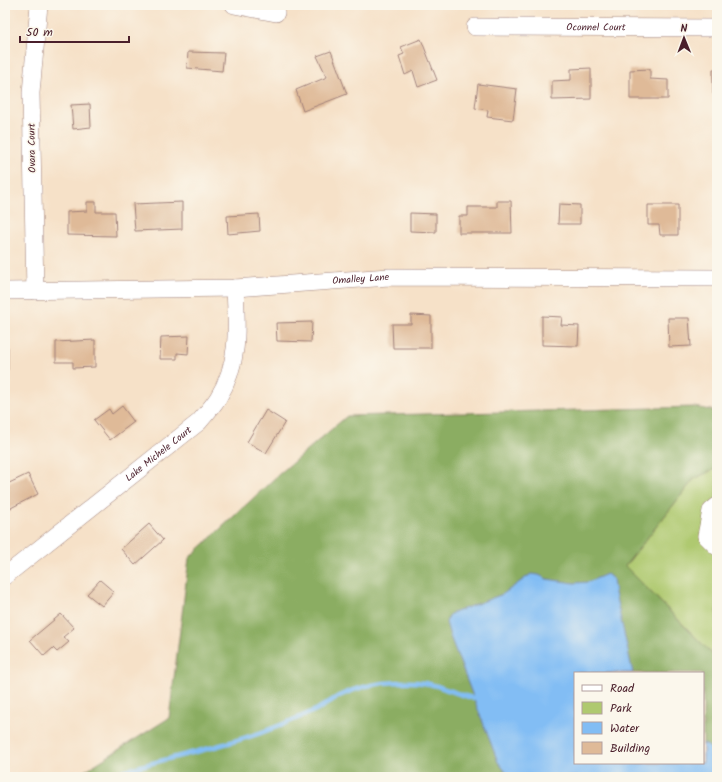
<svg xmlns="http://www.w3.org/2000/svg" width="722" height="782" font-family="Kalam,sans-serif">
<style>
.green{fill:#afc96f;stroke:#7c744d}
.forest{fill:#8bad62;stroke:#6a6646;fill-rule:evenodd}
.water{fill:#82bdf4;stroke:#666e90}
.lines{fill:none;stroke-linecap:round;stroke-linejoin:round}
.stream{stroke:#82bdf4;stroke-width:4.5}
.building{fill:#dfba98}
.minor-casing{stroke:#a0807a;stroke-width:18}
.minor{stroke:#fff;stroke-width:17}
.labels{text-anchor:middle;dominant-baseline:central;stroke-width:3;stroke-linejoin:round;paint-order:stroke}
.street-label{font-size:10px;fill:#4a1f2b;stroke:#fbf7ec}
</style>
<rect width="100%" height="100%" fill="#fbf7ec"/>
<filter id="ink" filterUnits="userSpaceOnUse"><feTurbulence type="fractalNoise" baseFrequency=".025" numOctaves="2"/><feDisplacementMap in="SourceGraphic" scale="8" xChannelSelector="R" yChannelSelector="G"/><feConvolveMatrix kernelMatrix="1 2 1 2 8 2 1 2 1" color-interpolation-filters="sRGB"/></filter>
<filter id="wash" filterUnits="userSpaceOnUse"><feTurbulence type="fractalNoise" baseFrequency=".012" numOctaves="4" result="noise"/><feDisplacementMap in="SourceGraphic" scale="16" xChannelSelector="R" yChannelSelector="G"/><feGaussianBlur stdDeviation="0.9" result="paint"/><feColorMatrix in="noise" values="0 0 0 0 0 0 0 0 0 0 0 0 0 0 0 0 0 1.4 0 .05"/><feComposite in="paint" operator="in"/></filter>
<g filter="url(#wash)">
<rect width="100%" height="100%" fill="#f6e1c8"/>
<path class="green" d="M 717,468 L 717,659 L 625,566 L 694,479 Z"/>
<path class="forest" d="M 694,407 L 717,411 L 717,468 L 694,479 L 625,566 L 717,659 L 717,777 L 75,777 L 169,718 L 189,558 L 278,475 L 347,416 ZM 575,673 L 703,673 L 703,763 L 575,763 Z"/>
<path class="water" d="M 531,574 L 539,575 L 547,579 L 574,583 L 588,582 L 607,574 L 613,579 L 615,593 L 633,673 L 575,673 L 575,763 L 703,763 L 703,743 C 717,750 717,763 717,777 L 510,777 L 498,762 L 450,636 L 446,622 L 450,614 L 503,594 Z"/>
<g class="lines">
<path class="stream" d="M 102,777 C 154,761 208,751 260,733 C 279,726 299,718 318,709 C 325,705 332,700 339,696 C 358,687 379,682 400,682 C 415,681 431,683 445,689 C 455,692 463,696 473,698"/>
</g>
<g id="blocks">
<path class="building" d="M 421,39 L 437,80 L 418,87 L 413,71 L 405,75 L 399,56 L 404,54 L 401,47 Z
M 331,51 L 347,94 L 303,111 L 296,90 L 327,77 L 317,56 Z
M 188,52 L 224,53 L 222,71 L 187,68 Z
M 591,68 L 591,99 L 552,100 L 552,81 L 571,80 L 571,69 Z
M 650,69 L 650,79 L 668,80 L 668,99 L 630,99 L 630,70 Z
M 713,69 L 717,69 L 717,94 L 713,94 Z
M 478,84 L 517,89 L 513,120 L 487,117 L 488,110 L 475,108 Z
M 90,104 L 91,127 L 73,129 L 71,105 Z
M 497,201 L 511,201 L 512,233 L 459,233 L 459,216 L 468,216 L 468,207 L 497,207 Z
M 87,202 L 96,202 L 96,212 L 115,212 L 116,236 L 67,235 L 67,212 L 87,211 Z
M 182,202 L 182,229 L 135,231 L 133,204 Z
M 559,204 L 580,205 L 580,224 L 558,224 Z
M 648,205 L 678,205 L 678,235 L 660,235 L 659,225 L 648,225 Z
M 410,213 L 436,214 L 436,232 L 410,231 Z
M 259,214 L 260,231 L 228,234 L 227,216 Z
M 411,315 L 431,316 L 431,348 L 393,348 L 392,324 L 411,324 Z
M 542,316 L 562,317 L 561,325 L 579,326 L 578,346 L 542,345 Z
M 668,318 L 689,318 L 691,346 L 669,347 Z
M 312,322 L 311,342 L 277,341 L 276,323 Z
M 189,336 L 188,354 L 177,353 L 177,359 L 160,359 L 161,337 Z
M 95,340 L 95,367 L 73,368 L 73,362 L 56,362 L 56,342 Z
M 5,347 L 8,347 L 8,370 L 5,370 Z
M 122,406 L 134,422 L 110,440 L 94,420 L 109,409 L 112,414 Z
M 266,410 L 285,422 L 266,453 L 247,442 Z
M 28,474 L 38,494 L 5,511 L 5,485 Z
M 149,524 L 163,540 L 135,565 L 121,549 Z
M 100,580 L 114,592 L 102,606 L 87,594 Z
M 61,614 L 74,628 L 63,637 L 69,642 L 57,652 L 53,648 L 44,656 L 30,640 Z"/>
</g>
</g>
<g filter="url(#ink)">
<use href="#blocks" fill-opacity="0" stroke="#a0807a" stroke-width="1"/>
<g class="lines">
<g class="minor-casing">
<g id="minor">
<path d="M 234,5 L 276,13"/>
<path id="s1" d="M 475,27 L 717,28"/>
<path id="s2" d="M 5,291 L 235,288 L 389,277 L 717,278"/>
<path d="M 35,291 L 31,93 L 39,5"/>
<path d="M 717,506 L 711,511 L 706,536 L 717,547"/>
<path id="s3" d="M 5,576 L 199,422 C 205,415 212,407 218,398 C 240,362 237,329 235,288"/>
</g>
</g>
<use href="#minor" class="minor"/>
</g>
</g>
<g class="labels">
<g class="street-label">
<text stroke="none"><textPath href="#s1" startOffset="121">Oconnel Court</textPath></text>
<text transform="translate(32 148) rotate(-91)">Ovara Court</text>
<text stroke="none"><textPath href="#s2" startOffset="356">Omalley Lane</textPath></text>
<text stroke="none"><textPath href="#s3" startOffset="196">Lake Michele Court</textPath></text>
</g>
</g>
<rect width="722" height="782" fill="none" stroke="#fbf7ec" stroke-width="20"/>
<rect x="574" y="672" width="130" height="92" fill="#fbf7ec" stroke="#b4a19f"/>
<rect x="582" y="685" width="20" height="6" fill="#ffffff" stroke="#b4a19f"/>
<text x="610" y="692" font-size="12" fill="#4a1f2b">Road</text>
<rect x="582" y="702" width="20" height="12" fill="#afc96f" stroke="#b4a19f"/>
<text x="610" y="712" font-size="12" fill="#4a1f2b">Park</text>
<rect x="582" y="722" width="20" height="12" fill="#82bdf4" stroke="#b4a19f"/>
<text x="610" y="732" font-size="12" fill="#4a1f2b">Water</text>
<rect x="582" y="742" width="20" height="12" fill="#dfba98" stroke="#b4a19f"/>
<text x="610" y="752" font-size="12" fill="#4a1f2b">Building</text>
<g transform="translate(684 38) rotate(359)" stroke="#fbf7ec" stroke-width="3" paint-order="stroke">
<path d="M0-3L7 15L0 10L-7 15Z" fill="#4a1f2b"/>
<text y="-6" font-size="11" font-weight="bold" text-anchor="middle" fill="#4a1f2b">N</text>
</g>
<path d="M20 36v6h109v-6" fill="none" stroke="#4a1f2b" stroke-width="2"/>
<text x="26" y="36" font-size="12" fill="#4a1f2b" stroke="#fbf7ec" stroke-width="3" paint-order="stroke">50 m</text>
</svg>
